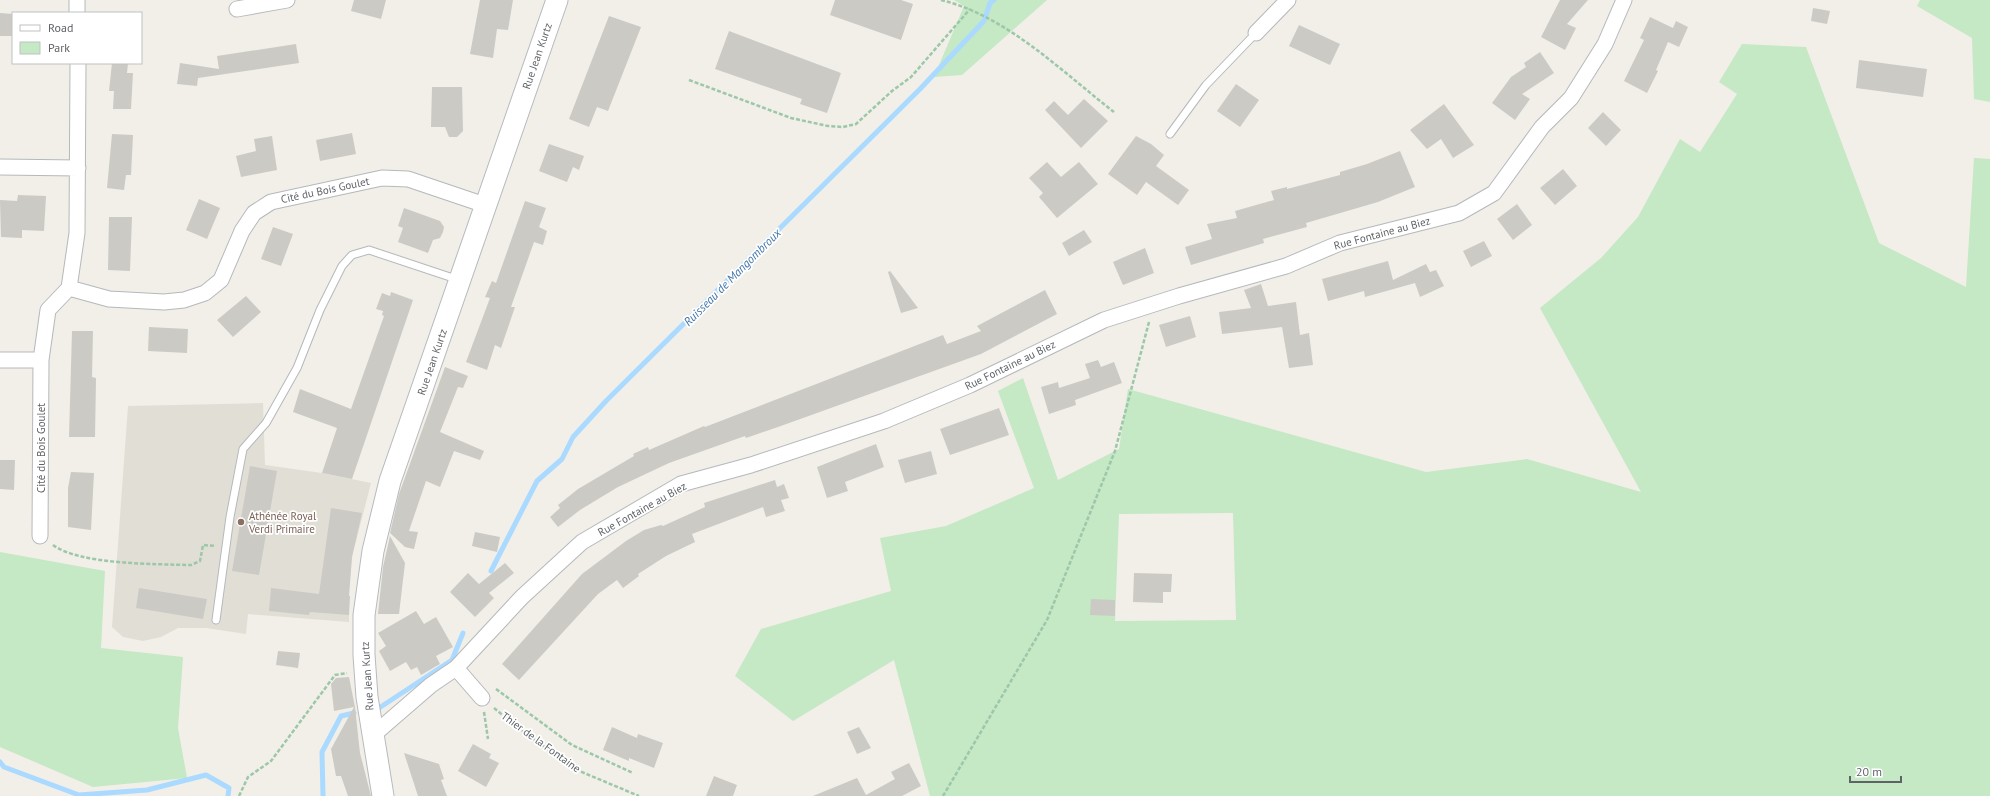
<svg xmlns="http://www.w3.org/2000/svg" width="1990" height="796" font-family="'PT Sans',sans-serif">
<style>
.education{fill:#e1ded6}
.green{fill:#c5e8c5;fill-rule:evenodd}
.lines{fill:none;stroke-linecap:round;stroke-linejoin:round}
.stream{stroke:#aadaff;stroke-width:5}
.building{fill:#cccac5}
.service-casing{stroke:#b5b8bc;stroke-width:9}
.minor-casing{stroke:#b5b8bc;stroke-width:17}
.secondary-casing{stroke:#b6babf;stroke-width:23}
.path{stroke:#9cc7a9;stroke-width:2.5;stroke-dasharray:4 2;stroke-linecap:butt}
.service{stroke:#fff;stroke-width:7}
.minor{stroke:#fff;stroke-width:15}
.secondary{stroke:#fff;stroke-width:21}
.education-dot{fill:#8d6e63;stroke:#fff;stroke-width:1.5}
.labels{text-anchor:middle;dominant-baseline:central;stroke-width:3.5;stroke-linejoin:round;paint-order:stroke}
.street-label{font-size:11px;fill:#5f6368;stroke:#fff}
.education-label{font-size:11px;fill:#785e54;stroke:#fff;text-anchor:start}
.water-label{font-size:12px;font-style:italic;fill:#4174aa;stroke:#fff}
</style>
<rect width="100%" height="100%" fill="#f1efe8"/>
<path class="education" d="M 263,403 L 265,465 L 322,473 L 371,483 L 352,557 L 349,590 L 349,622 L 248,614 L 246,634 L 206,628 L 178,628 L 161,637 L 143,641 L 123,637 L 112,627 L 128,406 Z"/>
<path class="green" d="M 954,0 L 1047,0 L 962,75 L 934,77 L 964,6 Z
M 1920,0 L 1990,0 L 1990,102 L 1974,99 L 1972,38 L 1917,6 Z
M 1742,44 L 1806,47 L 1879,243 L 1966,287 L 1974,158 L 1990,159 L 1990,796 L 930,796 L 894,660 L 793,721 L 735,676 L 761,629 L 891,591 L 880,538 L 946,526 L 1034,488 L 998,391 L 1023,378 L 1058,480 L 1119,449 L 1128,389 L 1426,472 L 1527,459 L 1641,492 L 1540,308 L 1601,258 L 1638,217 L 1680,139 L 1700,152 L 1737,94 L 1719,82 ZM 1233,513 L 1236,620 L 1115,621 L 1119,514 Z
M 0,552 L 105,571 L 101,648 L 183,657 L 178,728 L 187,778 L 93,787 L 0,747 Z"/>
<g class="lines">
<path class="stream" d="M 491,571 L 537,481 L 562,459 L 573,437 L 606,401 L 920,89 L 984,21 L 990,3 L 994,0
M 379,708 L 452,660 L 463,633
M 0,762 L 4,767 L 79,795 L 147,790 L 206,775 L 229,788 L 228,796
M 323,796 L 322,752 L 341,716 L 354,713"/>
</g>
<path class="building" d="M 354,0 L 386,0 L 381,19 L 351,11 Z
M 480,0 L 513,0 L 508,30 L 497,29 L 493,58 L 470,54 Z
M 835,0 L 901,0 L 913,4 L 901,40 L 830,15 Z
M 1560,0 L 1588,0 L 1567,24 L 1576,28 L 1565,50 L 1541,37 Z
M 1813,8 L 1830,11 L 1827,24 L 1811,21 Z
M 0,13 L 13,14 L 13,36 L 0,36 Z
M 609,16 L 641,27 L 608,111 L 597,107 L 589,127 L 569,119 Z
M 1650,17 L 1673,28 L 1676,21 L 1688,27 L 1679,47 L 1668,42 L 1656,70 L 1658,71 L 1647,93 L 1624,81 L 1644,40 L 1640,38 Z
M 1299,25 L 1340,44 L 1330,65 L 1289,46 Z
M 729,31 L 841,73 L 827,113 L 800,104 L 802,99 L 715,69 Z
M 296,44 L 299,63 L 198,78 L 197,86 L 177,84 L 180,63 L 219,69 L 217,56 Z
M 1540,52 L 1554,73 L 1522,94 L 1530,99 L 1515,120 L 1492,103 L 1511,77 L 1526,67 L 1524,63 Z
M 1859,60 L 1927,69 L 1923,97 L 1856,88 Z
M 112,63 L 128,63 L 127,73 L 133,73 L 131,109 L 113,109 L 114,91 L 109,91 Z
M 1236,84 L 1259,100 L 1240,127 L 1217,111 Z
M 432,87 L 462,87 L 463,131 L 457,137 L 449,137 L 445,127 L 431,127 Z
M 1084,99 L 1108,121 L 1081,148 L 1045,110 L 1054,101 L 1068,115 Z
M 1444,104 L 1474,145 L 1453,158 L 1441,139 L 1427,149 L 1410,130 Z
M 1603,112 L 1621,130 L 1606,146 L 1588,128 Z
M 352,133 L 356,154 L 320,161 L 316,140 Z
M 112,134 L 133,135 L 131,175 L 126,175 L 124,190 L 107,188 Z
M 272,136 L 277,170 L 241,177 L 236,156 L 256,151 L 254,139 Z
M 1136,136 L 1151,144 L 1164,155 L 1156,166 L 1189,190 L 1178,205 L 1146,182 L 1137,195 L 1108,174 Z
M 549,144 L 584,156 L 579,170 L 573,167 L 567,182 L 539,171 Z
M 1400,151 L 1415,187 L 1378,202 L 1306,223 L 1307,227 L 1263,239 L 1264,243 L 1191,265 L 1185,247 L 1212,239 L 1207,224 L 1237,218 L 1235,211 L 1274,200 L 1271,191 L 1287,187 L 1287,189 L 1340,175 L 1340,172 L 1367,164 Z
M 1047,162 L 1061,177 L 1079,162 L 1098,184 L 1057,218 L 1039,197 L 1043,193 L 1029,178 Z
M 1563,169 L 1577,186 L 1555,205 L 1540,188 Z
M 18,195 L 46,196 L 44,231 L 22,230 L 22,238 L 1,237 L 0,200 L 17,201 Z
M 199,199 L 220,208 L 207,239 L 186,230 Z
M 525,201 L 546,208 L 539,227 L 547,231 L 543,245 L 534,242 L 511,307 L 515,307 L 501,348 L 495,345 L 487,370 L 466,362 L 490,298 L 485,297 L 492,281 L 496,283 Z
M 1517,204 L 1532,225 L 1513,240 L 1497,219 Z
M 404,208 L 440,221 L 444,227 L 443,232 L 440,238 L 433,240 L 428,253 L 398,242 L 403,228 L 398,226 Z
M 109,217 L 132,217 L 130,271 L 108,270 Z
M 273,227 L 293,234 L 281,266 L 261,259 Z
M 1084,230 L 1092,242 L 1069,256 L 1062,243 Z
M 1484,241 L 1492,256 L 1471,267 L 1463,251 Z
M 1145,248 L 1154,273 L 1123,285 L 1113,262 Z
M 1388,261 L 1393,280 L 1426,264 L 1430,272 L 1436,270 L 1444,286 L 1420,297 L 1415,283 L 1365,297 L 1364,291 L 1328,301 L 1322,279 Z
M 890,271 L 918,308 L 901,313 L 888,272 Z
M 1261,284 L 1268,306 L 1296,302 L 1300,335 L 1309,333 L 1313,365 L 1289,368 L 1282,327 L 1222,334 L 1219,312 L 1251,308 L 1244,290 Z
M 1045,290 L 1057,314 L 981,354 L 778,427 L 746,438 L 745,436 L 669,463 L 618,487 L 580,510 L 558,527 L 550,517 L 560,508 L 558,505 L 578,489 L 634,456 L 633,454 L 648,447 L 649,450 L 704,426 L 705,427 L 943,335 L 947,344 L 981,331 L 977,326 Z
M 391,292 L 413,300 L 352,479 L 322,473 L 337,428 L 293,412 L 300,389 L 351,409 L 384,316 L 382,315 L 383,311 L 376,309 L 382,293 L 390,296 Z
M 246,296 L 261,312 L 233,337 L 217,320 Z
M 1190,316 L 1196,337 L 1166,347 L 1159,325 Z
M 149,327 L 188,329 L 187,353 L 148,351 Z
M 72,331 L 93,331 L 92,377 L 96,378 L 95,437 L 69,437 Z
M 1098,360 L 1101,367 L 1114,362 L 1122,383 L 1075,400 L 1076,405 L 1049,414 L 1041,387 L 1058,382 L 1059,388 L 1090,378 L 1085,364 Z
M 445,367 L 468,376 L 463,388 L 458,387 L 440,432 L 484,451 L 480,460 L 454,451 L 440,487 L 426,481 L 409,531 L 418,532 L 414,549 L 405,547 L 390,533 L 399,494 Z
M 999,408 L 1009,435 L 950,455 L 940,429 Z
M 876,444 L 884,467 L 845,482 L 848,491 L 827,498 L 817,467 Z
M 931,451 L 937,474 L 905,483 L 898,460 Z
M 0,460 L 15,460 L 14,490 L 0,489 Z
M 250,466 L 277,471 L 259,575 L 232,571 Z
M 71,472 L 94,473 L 91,530 L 68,527 L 68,488 Z
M 775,480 L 777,487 L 784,484 L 789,498 L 781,500 L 785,511 L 766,517 L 763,507 L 692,534 L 695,542 L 666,556 L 638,574 L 639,576 L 623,588 L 617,580 L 598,594 L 519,680 L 502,664 L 582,574 L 626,541 L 644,530 L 661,525 L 663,526 L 705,507 L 704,503 Z
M 331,508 L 362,513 L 352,557 L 349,596 L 350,596 L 349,615 L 310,612 L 309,615 L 269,611 L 271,588 L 319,594 Z
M 475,532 L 500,537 L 497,552 L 472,546 Z
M 390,536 L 405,563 L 399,614 L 378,614 L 383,567 Z
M 505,563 L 514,573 L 489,593 L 494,598 L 475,617 L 450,592 L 468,573 L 479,584 Z
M 1134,573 L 1172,574 L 1171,592 L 1163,592 L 1163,603 L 1133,602 Z
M 139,588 L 207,599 L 203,619 L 136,608 Z
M 1091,599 L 1115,600 L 1115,616 L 1090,615 Z
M 416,611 L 424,624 L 436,617 L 453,647 L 436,656 L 440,664 L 421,675 L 417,667 L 411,670 L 406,662 L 390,671 L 379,651 L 386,646 L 378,633 Z
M 278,651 L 300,653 L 298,668 L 276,665 Z
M 349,677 L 355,707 L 360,753 L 371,796 L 348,796 L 341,776 L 336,776 L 331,749 L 354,707 L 334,711 L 331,684 L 336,678 Z
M 612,727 L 637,738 L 638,734 L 663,743 L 654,768 L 629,758 L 629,761 L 603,750 Z
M 859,727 L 871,748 L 857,754 L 847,732 Z
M 473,744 L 491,754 L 489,758 L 499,763 L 486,787 L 458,771 Z
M 404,753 L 439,764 L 444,779 L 441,780 L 447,796 L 418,796 Z
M 909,763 L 921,786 L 902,796 L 813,796 L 857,778 L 866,795 L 895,779 L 891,772 Z
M 714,776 L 737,785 L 733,796 L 706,796 Z"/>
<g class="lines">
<g class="service-casing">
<path id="service" d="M 1170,134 L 1206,85 L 1256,33
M 216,620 L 230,517 L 243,449 L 266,423 L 297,368 L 320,310 L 342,266 L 352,255 L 369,250 L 459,280"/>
</g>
<g class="minor-casing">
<path id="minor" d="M 77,0 L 77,13
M 237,9 L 287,0
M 1256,33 L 1288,0
M 78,63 L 77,233 L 69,288 L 109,299 L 164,302 L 184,300 L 205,293 L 221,280 L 242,231 L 254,213 L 271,202 L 382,178 L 408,179 L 485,205
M 0,167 L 78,168
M 0,360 L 41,360
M 40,536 L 41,360 L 48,310 L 69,288
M 456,668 L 482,698
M 372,736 L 431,685 L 456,668 L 522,597 L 582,542 L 681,484 L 751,465 L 884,421 L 970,385 L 1104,320 L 1179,296 L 1286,266 L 1340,243 L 1459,213 L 1494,193 L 1542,127 L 1571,98 L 1605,44 L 1624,0"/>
</g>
<g class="secondary-casing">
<path id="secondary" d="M 383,796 L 367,697 L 364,655 L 364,615 L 373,551 L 390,481 L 557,0"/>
</g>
<path class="path" d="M 941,0 C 1007,16 1061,71 1114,112
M 689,80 L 791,118 L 828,126 L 843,127 L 856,124 L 892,91 L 911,77 L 970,9
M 53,545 C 80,565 157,564 191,565 L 200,561 L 203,545 L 216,546
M 496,689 L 572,745 L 633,773
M 494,708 L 517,727 L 577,770 L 639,796
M 484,712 L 488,739
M 239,796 L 248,777 L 271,761 L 335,675 L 347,673
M 943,796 L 1047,620 L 1115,451 L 1149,322"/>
<use href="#service" class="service"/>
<use href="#minor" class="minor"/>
<use href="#secondary" class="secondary"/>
</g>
<circle class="education-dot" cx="241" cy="522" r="4"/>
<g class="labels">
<g class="street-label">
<text transform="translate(537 56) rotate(-71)">Rue Jean Kurtz</text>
<text transform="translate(325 190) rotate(-12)">Cité du Bois Goulet</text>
<text transform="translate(1382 233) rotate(-15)">Rue Fontaine au Biez</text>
<text transform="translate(432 362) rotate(-71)">Rue Jean Kurtz</text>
<text transform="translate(1010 365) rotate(-26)">Rue Fontaine au Biez</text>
<text transform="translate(41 448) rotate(-90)">Cité du Bois Goulet</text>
<text transform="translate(642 509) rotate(-29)">Rue Fontaine au Biez</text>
<text transform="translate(367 676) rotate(-94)">Rue Jean Kurtz</text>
<text transform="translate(541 742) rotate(36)">Thier de la Fontaine</text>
</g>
<g class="education-label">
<text x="249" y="516">Athénée Royal<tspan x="249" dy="13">Verdi Primaire</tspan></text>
</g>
<g class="water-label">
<text transform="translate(732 277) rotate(-45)">Ruisseau de Mangombroux</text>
</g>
</g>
<rect x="12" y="12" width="130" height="52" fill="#ffffff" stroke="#bfc1c3"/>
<rect x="20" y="25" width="20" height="6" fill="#ffffff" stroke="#bfc1c3"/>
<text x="48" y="32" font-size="12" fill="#5f6368">Road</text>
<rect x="20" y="42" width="20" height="12" fill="#c5e8c5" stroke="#bfc1c3"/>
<text x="48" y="52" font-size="12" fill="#5f6368">Park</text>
<path d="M1850 776v6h51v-6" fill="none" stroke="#5f6368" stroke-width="2"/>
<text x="1856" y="776" font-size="12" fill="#5f6368" stroke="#ffffff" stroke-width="3" paint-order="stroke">20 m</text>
</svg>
